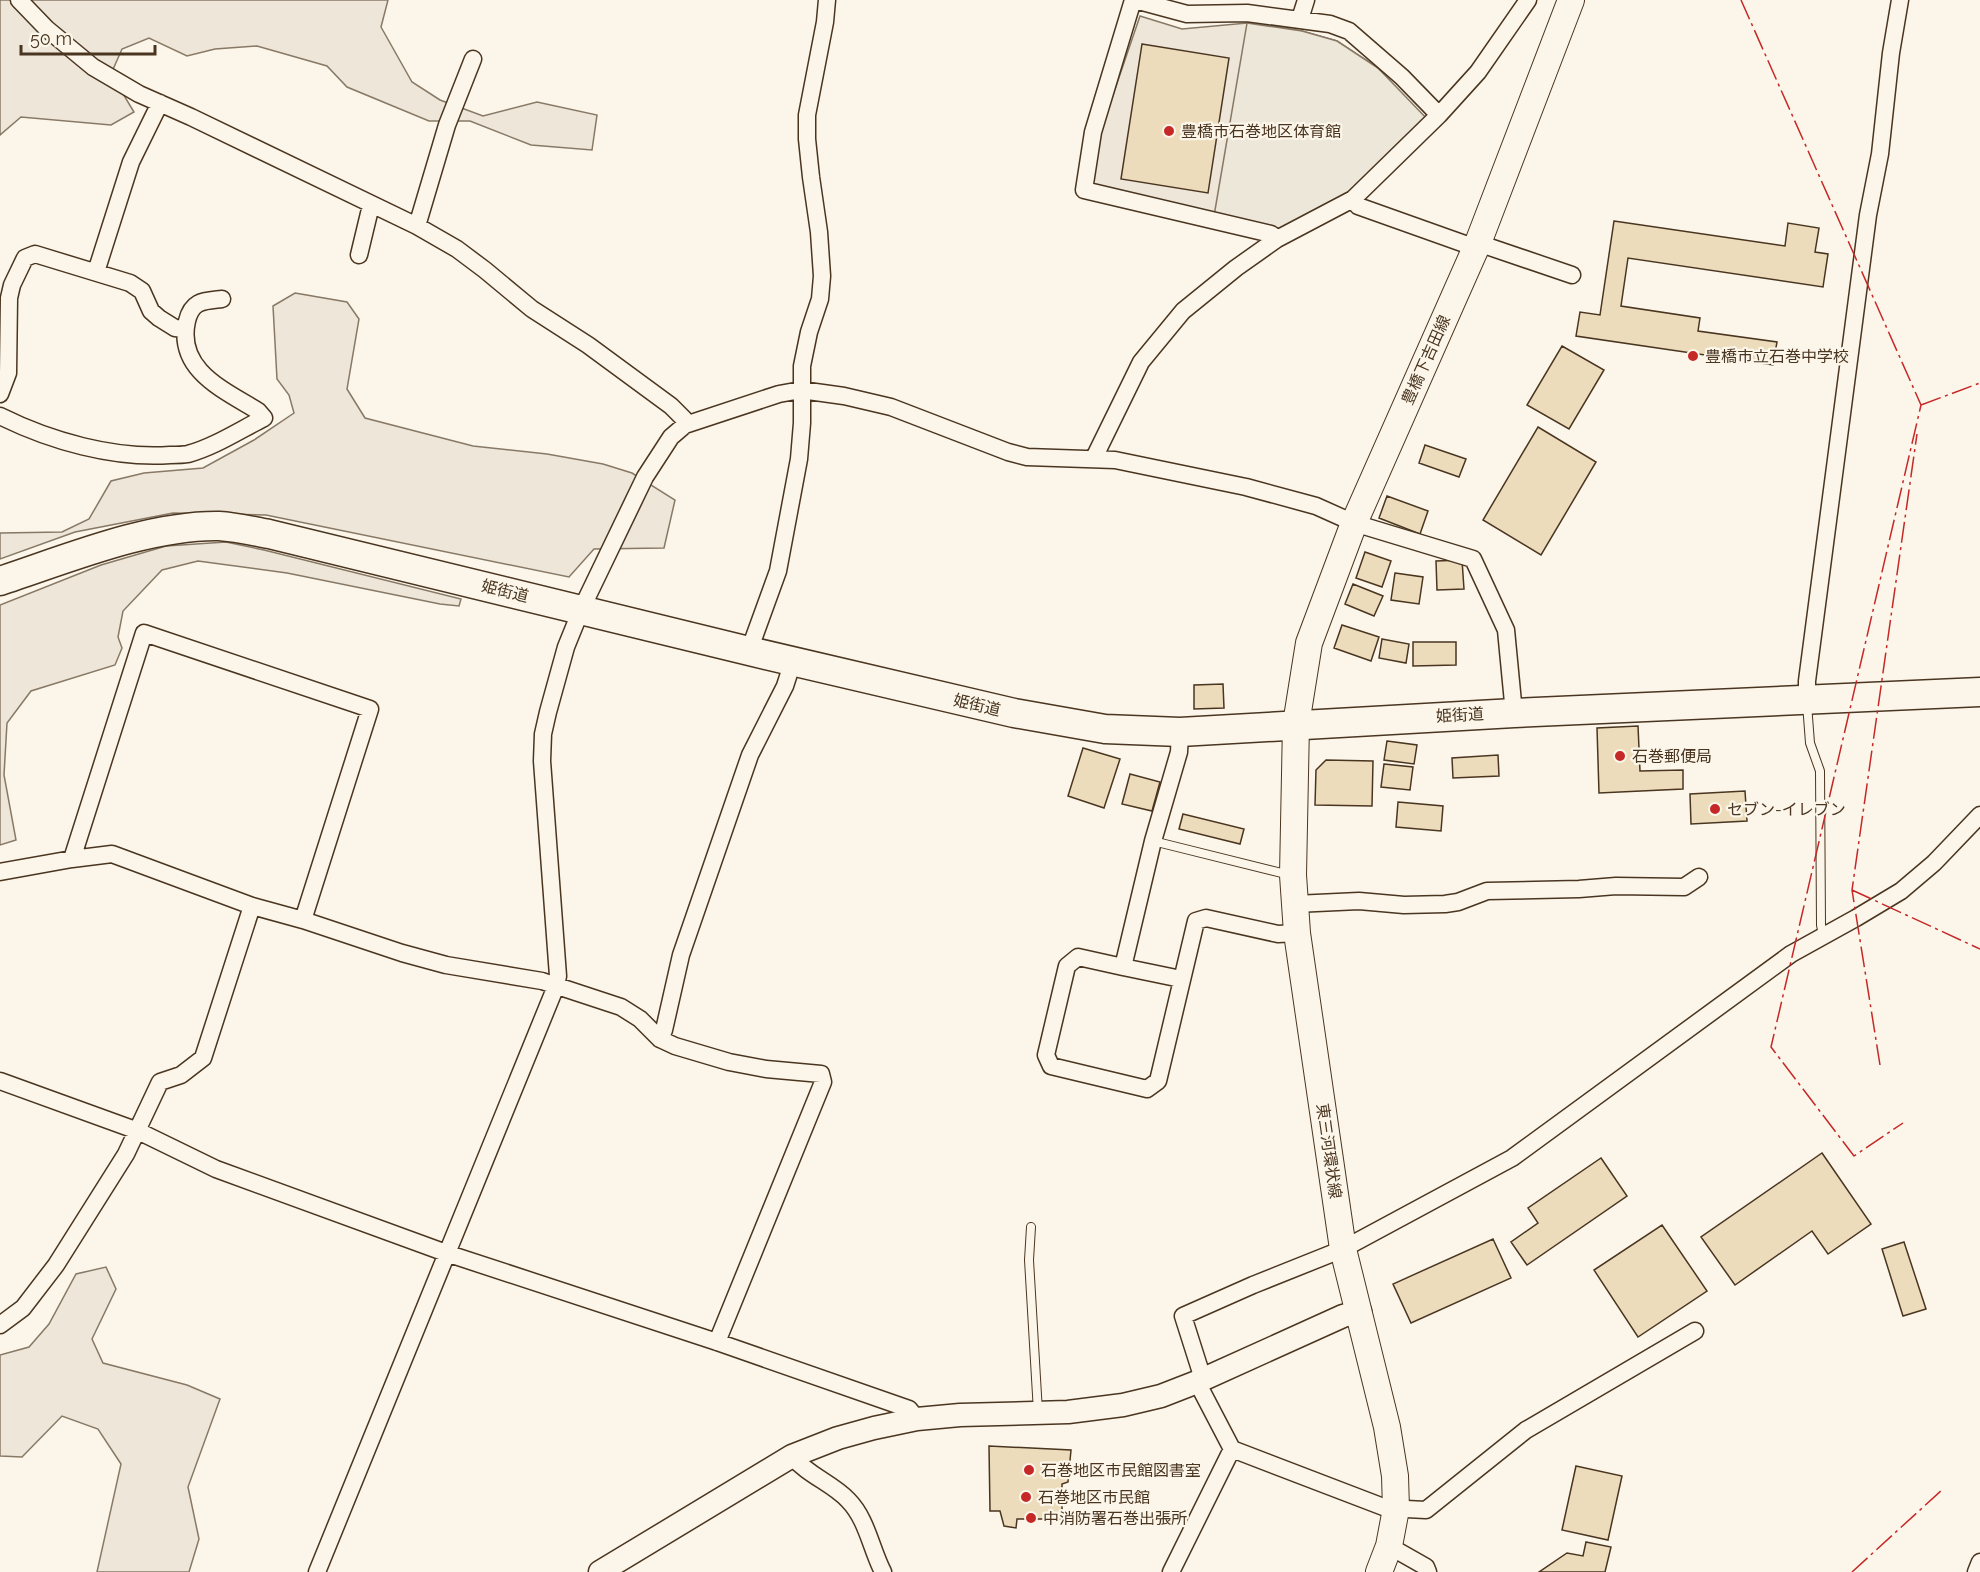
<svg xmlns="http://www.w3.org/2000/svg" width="1980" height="1572" font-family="Raleway,'Noto Sans JP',sans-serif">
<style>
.green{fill:#ede6d9;stroke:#887966;stroke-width:1.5}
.parking{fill:#ede7d9;stroke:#887966;stroke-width:1.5}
.building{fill:#ecdcbc;stroke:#4a3520;stroke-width:1.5}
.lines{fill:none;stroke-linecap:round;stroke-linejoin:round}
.lane-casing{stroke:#4a3520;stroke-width:10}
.street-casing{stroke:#4a3520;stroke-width:19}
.secondary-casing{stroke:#4a3520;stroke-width:25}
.primary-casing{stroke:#4a3520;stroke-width:28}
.highway-casing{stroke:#4a3520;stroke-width:31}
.lane{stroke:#fbf6e9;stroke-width:8}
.street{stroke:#fbf6e9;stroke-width:16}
.secondary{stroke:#fbf6e9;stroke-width:22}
.primary{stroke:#fbf6e9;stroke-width:26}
.highway{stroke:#fbf6e9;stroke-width:28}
.power{stroke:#c62828;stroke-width:1.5;stroke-dasharray:21 4.5 3 4.5;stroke-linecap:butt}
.poi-dot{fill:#c62828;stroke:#fbf6e9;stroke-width:2}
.labels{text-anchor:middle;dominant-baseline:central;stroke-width:4.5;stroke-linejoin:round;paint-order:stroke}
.poi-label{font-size:16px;fill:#4a3520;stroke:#fbf6e9;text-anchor:start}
.street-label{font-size:16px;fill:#4a3520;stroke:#fbf6e9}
</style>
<rect width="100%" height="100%" fill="#fbf6e9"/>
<path class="green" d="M 0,0 L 388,0 L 381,27 L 412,82 L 440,100 L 483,116 L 537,102 L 597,115 L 592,150 L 531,145 L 470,121 L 429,121 L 347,87 L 327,66 L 257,46 L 215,49 L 187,56 L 149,38 L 122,49 L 111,74 L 134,112 L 111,125 L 21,117 L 0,135 Z
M 1140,16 L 1182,29 L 1247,23 L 1302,31 L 1337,41 L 1378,68 L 1280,232 L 1090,185 L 1100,133 Z
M 295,293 L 347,302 L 359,319 L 347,389 L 365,418 L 473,446 L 547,454 L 603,464 L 632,473 L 675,500 L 664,548 L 594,549 L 569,577 L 266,515 L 173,513 L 75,532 L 0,559 L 0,533 L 62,532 L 89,519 L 111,481 L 144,473 L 203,468 L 254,440 L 294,413 L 289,395 L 277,379 L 273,306 Z
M 226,542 L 264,550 L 461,599 L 459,606 L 440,604 L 287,573 L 198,561 L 162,570 L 123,611 L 118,637 L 122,648 L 115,665 L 31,691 L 7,723 L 4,775 L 16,840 L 0,845 L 0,605 L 101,565 L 166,546 Z
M 106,1267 L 116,1289 L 92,1339 L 103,1363 L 187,1385 L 220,1399 L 188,1487 L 199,1539 L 189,1572 L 97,1572 L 121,1464 L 98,1429 L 62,1416 L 22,1457 L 0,1456 L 0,1355 L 29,1347 L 49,1324 L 76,1274 Z"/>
<path class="parking" d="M 1247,23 L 1302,31 L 1337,41 L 1378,68 L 1429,121 L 1346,199 L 1280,232 L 1214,216 Z"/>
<path class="building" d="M 1142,44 L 1229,58 L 1208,193 L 1121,179 Z
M 1614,221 L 1785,246 L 1788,223 L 1819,228 L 1815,252 L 1828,254 L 1823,287 L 1628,258 L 1621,306 L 1700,318 L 1698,331 L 1777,342 L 1773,365 L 1576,336 L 1580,312 L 1600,315 Z
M 1562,346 L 1604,370 L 1569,429 L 1527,405 Z
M 1538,427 L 1596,462 L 1541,555 L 1483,520 Z
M 1425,445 L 1466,459 L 1459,477 L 1419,463 Z
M 1387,496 L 1428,511 L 1420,534 L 1379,518 Z
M 1365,552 L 1391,561 L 1382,587 L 1356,578 Z
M 1462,560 L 1464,589 L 1437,590 L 1436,561 Z
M 1395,573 L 1423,577 L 1419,604 L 1391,600 Z
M 1353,584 L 1383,596 L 1374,616 L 1345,604 Z
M 1342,625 L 1379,637 L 1371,661 L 1334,648 Z
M 1382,639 L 1409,644 L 1406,663 L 1379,658 Z
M 1413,642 L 1456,642 L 1456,665 L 1413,666 Z
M 1223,684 L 1224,708 L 1194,709 L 1194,685 Z
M 1638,726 L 1640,771 L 1683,770 L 1683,789 L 1599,793 L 1597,728 Z
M 1387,741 L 1417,745 L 1414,764 L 1384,760 Z
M 1083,748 L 1120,759 L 1104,808 L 1068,796 Z
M 1498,755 L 1499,776 L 1453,778 L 1452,758 Z
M 1326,760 L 1373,761 L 1372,806 L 1315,805 L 1316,770 Z
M 1384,764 L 1413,767 L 1410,790 L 1381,787 Z
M 1130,774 L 1160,782 L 1152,811 L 1122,804 Z
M 1745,791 L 1747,821 L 1691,824 L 1690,794 Z
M 1398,802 L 1443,806 L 1441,831 L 1396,827 Z
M 1183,814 L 1244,829 L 1240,844 L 1179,829 Z
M 1822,1153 L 1871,1224 L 1828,1254 L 1812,1231 L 1735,1285 L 1701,1237 Z
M 1601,1158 L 1627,1196 L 1527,1265 L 1511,1242 L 1538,1223 L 1528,1208 Z
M 1662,1225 L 1707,1291 L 1638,1337 L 1594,1270 Z
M 1493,1239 L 1511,1278 L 1411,1323 L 1393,1284 Z
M 1904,1242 L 1926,1309 L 1903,1316 L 1882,1249 Z
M 989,1446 L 1071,1450 L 1068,1482 L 1062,1484 L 1062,1519 L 1017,1519 L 1016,1528 L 1004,1526 L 1000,1511 L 990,1511 Z
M 1576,1466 L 1622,1476 L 1608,1540 L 1562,1530 Z
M 1586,1542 L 1611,1547 L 1605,1572 L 1539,1572 L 1567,1553 L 1583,1556 Z"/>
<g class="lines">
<g class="lane-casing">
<path id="lane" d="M 1807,704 L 1810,743 L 1820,771 L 1821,925 L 1823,935
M 1153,841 L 1290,875
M 1031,1227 L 1029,1260 L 1038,1412"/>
</g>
<g class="street-casing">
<path id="street" d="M 19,0 L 47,29 L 93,67 L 139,94 L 191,117 L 417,226 L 457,249 L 485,270 L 532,309 L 588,345 L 671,406 L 684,419 L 685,425
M 1133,0 L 1093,132 L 1084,190 L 1271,234 L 1277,239
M 1135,0 L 1187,14 L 1247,13 L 1330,24 L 1349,31 L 1402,77 L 1439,115
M 1300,19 L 1306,0
M 1353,199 L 1358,206 L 1476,248
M 417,226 L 447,125 L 473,59
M 1478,243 L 1572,275
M 359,255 L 371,205
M 96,272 L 131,162 L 160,103
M 0,394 L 8,373 L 9,298 L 12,285 L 25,258 L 35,254 L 130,283 L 142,291 L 151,311 L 159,318 L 175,328 L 185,329
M 0,416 C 50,441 114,459 170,455 C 176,455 183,455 188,454 C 214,447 240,430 264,418 L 258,411 C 224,390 176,370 187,321 C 192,300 204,301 222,299
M 1094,458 L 1141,362 L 1183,311 L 1236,268 L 1277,239 L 1353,199 L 1439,115 L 1478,72 L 1528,0
M 749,651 L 778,571 L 799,459 L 802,423 L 802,366 L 809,332 L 820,299 L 822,276 L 819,232 L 811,177 L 807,139 L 807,115 L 825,22 L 827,0
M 1807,700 L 1807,681 L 1868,215 L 1880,154 L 1891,53 L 1900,0
M 1180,732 L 1179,752 L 1153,841 L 1123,967 L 1181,979
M 72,859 L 144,633 L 370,709 L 303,920
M 0,872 L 72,859 L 112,854 L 252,906 L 303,920 L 402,953 L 446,965 L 542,981 L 621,1007 L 640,1019 L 660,1039 L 675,1046 L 729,1062 L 766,1069 L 821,1074 L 823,1082 L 717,1342
M 1295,904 L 1359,901 L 1404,905 L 1445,904 L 1458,902 L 1487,891 L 1579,889 L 1616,886 L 1684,887 L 1699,877
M 1123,967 L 1078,957 L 1067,966 L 1046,1055 L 1051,1066 L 1147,1089 L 1158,1081 L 1196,921 L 1206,918 L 1278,934 L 1297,933
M 660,1039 L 664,1030 L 681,955 L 750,755 L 785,686 L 793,661
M 0,1081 L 138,1131 L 216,1169 L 446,1253 L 717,1342 L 909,1409 L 917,1419
M 0,1325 L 23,1308 L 56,1265 L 126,1154 L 160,1082 L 181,1075 L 203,1058 L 252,906
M 1203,1379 L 1183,1316 L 1253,1285 L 1343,1249 L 1512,1158 L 1791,954 L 1856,918 L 1901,891 L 1934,863 L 1980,815
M 1197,1382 L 1232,1449 L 1386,1508 L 1426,1510 L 1526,1430 L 1695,1331
M 792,1456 C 807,1475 832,1483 848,1500 C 867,1519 871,1549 883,1572
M 1389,1546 L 1426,1567 L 1428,1572
M 317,1572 L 556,986 L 558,976 L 542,761 L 543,734 L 548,712 L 566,647 L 581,610 L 645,477 L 671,437 L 685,425 L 779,394 L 801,390 L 844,396 L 891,407 L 1008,452 L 1027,457 L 1115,460 L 1246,487 L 1316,506 L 1354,523 L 1473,559 L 1506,630 L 1514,713
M 1171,1572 L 1232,1449
M 1976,1572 L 1980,1562"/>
</g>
<g class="secondary-casing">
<path id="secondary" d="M 600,1572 L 792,1456 L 838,1438 L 874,1428 L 917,1419 L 960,1415 L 1068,1412 L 1123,1405 L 1161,1396 L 1197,1382 L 1343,1316 L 1360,1311"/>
</g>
<g class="primary-casing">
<path id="primary" d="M 1379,1572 L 1389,1546 L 1396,1509 L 1395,1476 L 1387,1427 L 1343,1249 L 1297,933 L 1293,875 L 1296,724 L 1309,643 L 1354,523 L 1478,243 L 1571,0"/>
</g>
<g class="highway-casing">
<path id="highway" d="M 0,581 C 67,559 148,525 219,526 C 236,527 253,531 269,534 L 749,651 L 1014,713 L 1105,729 L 1180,732 L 1514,713 L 1980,692"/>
</g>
<use href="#lane" class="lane"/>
<use href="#street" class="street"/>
<use href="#secondary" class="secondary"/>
<use href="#primary" class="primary"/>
<use href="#highway" class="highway"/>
<path class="power" d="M 1741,0 L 1921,405 L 1771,1047 L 1854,1156 L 1903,1123
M 1921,405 L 1980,383
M 1852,890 L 1980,949
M 1880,1065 L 1852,890 L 1917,434
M 1852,1572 L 1943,1489"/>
</g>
<g class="poi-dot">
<circle cx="1169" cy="131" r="6"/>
<circle cx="1693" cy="356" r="6"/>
<circle cx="1620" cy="756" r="6"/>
<circle cx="1715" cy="809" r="6"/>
<circle cx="1029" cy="1470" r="6"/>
<circle cx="1026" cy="1497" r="6"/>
<circle cx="1031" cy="1518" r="6"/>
</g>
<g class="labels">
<g class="poi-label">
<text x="1181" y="131">豊橋市石巻地区体育館</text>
<text x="1705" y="356">豊橋市立石巻中学校</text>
<text x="1632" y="756">石巻郵便局</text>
<text x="1727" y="809">セブン-イレブン</text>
<text x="1041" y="1470">石巻地区市民館図書室</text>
<text x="1038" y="1497">石巻地区市民館</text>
<text x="1043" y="1518">中消防署石巻出張所</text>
</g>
<g class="street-label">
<text transform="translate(1426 360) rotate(-66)">豊橋下吉田線</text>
<text transform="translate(505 591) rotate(14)">姫街道</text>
<text transform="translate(977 705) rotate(13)">姫街道</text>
<text transform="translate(1460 715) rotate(-3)">姫街道</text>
<text transform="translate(1329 1151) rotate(82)">東三河環状線</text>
</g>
</g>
<path d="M21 45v9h134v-9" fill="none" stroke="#4a3520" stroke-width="3"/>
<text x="30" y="45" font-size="18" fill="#4a3520" stroke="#fbf6e9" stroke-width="4.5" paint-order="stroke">50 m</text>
</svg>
